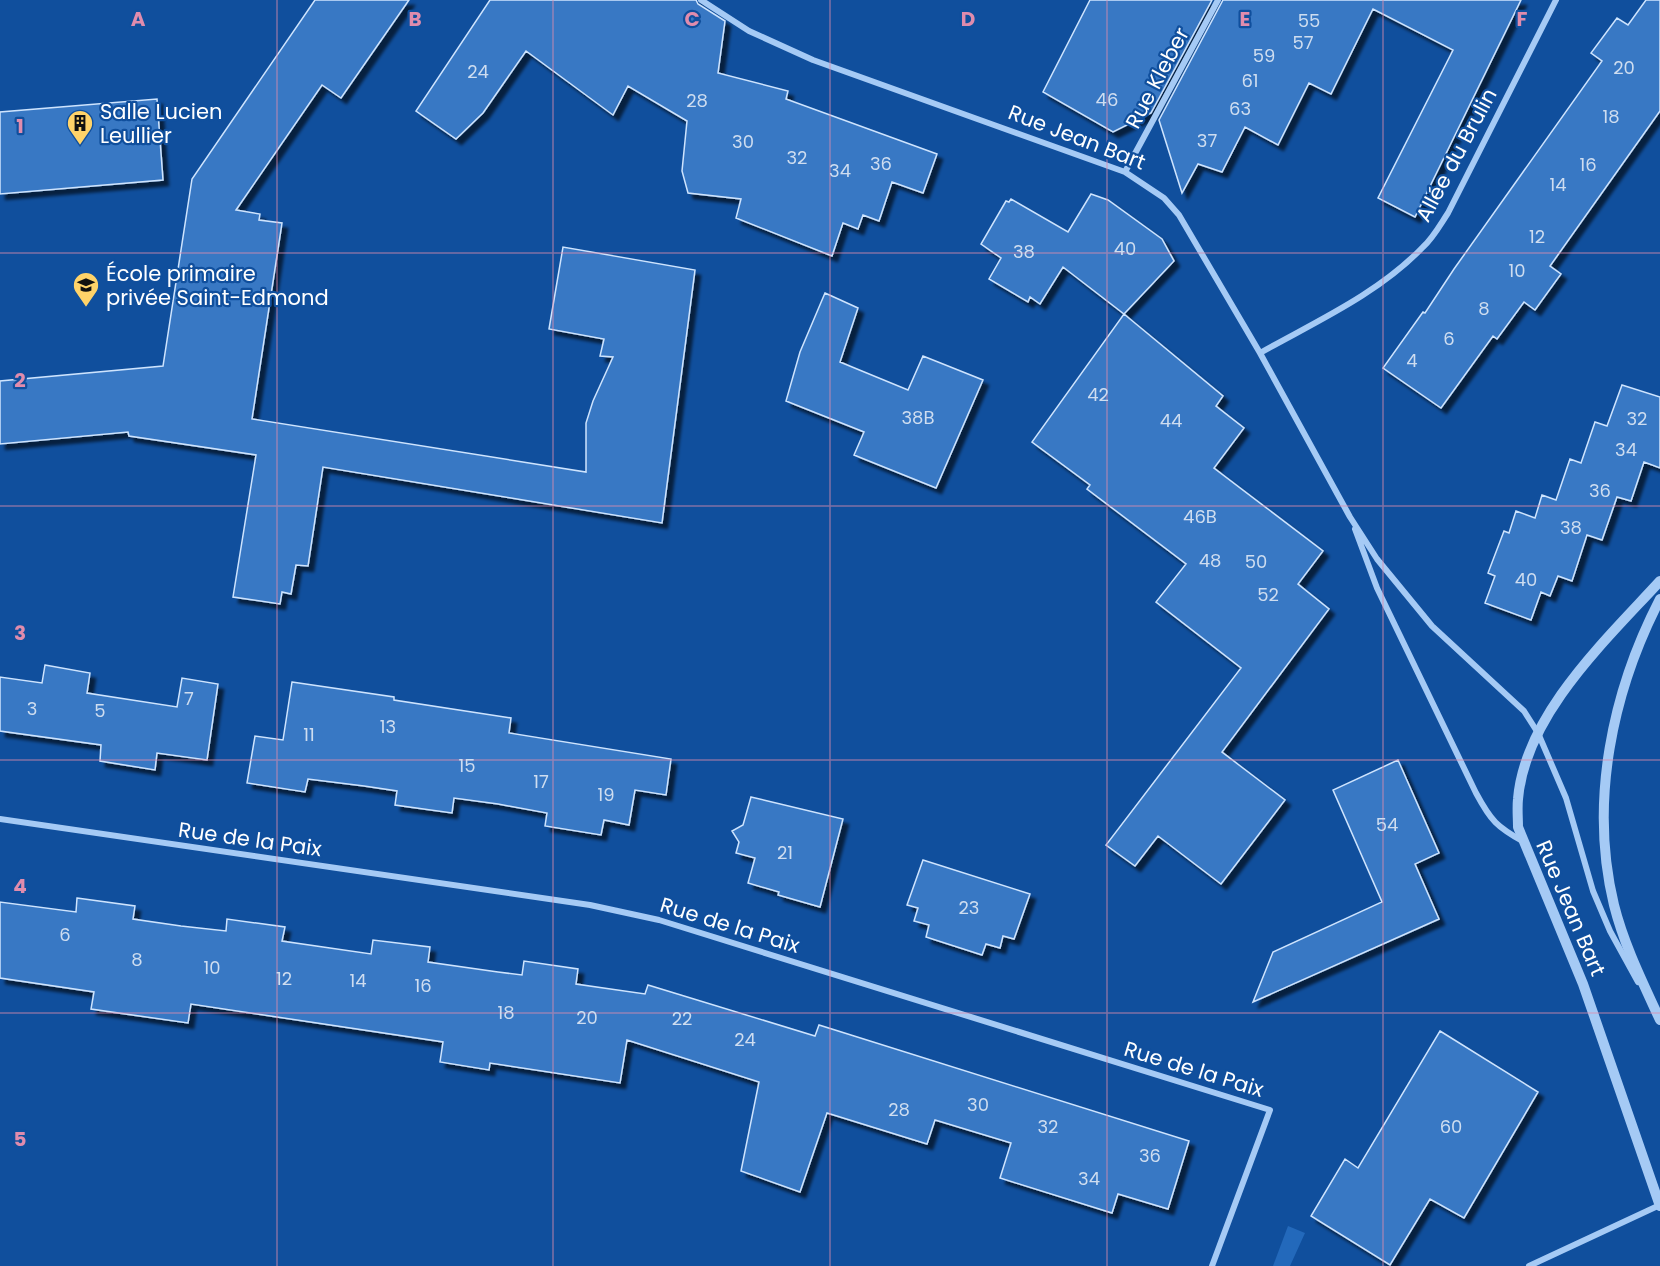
<svg xmlns="http://www.w3.org/2000/svg" width="1660" height="1266" font-family="Poppins,sans-serif">
<style>
.green{fill:#2369bb}
.building{fill:#3978c4;stroke:#cee4fe;stroke-width:1.5;filter:url(#shadow)}
.lines{fill:none;stroke-linecap:round;stroke-linejoin:round}
.minor{stroke:#a5caf5;stroke-width:6}
.tertiary{stroke:#a5caf5;stroke-width:10}
.grid{fill:none;stroke:#e08cad;stroke-width:1.5;stroke-opacity:0.55}
.labels{text-anchor:middle;dominant-baseline:central;stroke-width:4.5;stroke-linejoin:round;paint-order:stroke}
.number-label{font-size:18px;fill:#ceddf0}
.street-label{font-size:21px;fill:#fff;stroke:#104f9d}
.poi-label{font-size:21px;fill:#fff;stroke:#104f9d;text-anchor:start}
.grid-label{font-size:20px;text-anchor:middle;font-weight:bold;fill:#e08cad;stroke:#104f9d;stroke-width:4.5;stroke-linejoin:round;paint-order:stroke}
</style>
<defs>
<filter id="shadow"><feDropShadow dx="5.5" dy="5.5" stdDeviation="1.5" flood-color="#0009"/></filter>
</defs>
<rect width="100%" height="100%" fill="#104f9d"/>
<path class="green" d="M 1288,1226 L 1305,1233 L 1290,1266 L 1273,1266 Z"/>
<path class="building" d="M 315,0 L 409,0 L 341,98 L 322,85 L 236,210 L 260,214 L 259,220 L 282,223 L 252,419 L 586,472 L 586,423 L 593,401 L 613,357 L 600,356 L 604,339 L 549,329 L 563,247 L 695,270 L 662,523 L 323,467 L 308,566 L 296,565 L 291,594 L 282,592 L 280,604 L 233,597 L 256,455 L 129,436 L 128,432 L 0,444 L 0,381 L 163,366 L 192,179 Z
M 490,0 L 696,0 L 698,4 L 725,21 L 718,73 L 788,91 L 786,99 L 937,154 L 923,193 L 892,182 L 879,221 L 863,215 L 858,229 L 843,223 L 832,256 L 736,218 L 741,199 L 688,193 L 682,171 L 687,121 L 628,86 L 613,115 L 526,51 L 483,113 L 456,139 L 416,111 Z
M 1090,0 L 1212,0 L 1151,113 L 1113,132 L 1043,92 Z
M 1223,0 L 1521,0 L 1415,217 L 1378,198 L 1453,50 L 1373,9 L 1331,94 L 1309,83 L 1278,145 L 1245,127 L 1222,172 L 1198,164 L 1182,193 L 1159,120 Z
M 1646,0 L 1660,0 L 1660,111 L 1550,266 L 1561,274 L 1535,310 L 1524,302 L 1497,339 L 1493,336 L 1441,408 L 1383,368 L 1423,312 L 1425,313 L 1454,269 L 1602,61 L 1591,53 L 1617,18 L 1628,25 Z
M 157,99 L 163,180 L 0,194 L 0,112 Z
M 1091,194 L 1108,200 L 1162,239 L 1174,261 L 1124,314 L 1063,267 L 1040,304 L 1030,297 L 1028,302 L 989,279 L 1001,258 L 981,244 L 1006,201 L 1009,202 L 1011,199 L 1068,232 Z
M 825,293 L 858,308 L 840,362 L 908,390 L 923,356 L 983,380 L 936,488 L 854,455 L 864,432 L 786,401 L 800,352 Z
M 1124,314 L 1223,396 L 1216,406 L 1244,428 L 1214,468 L 1323,551 L 1298,584 L 1329,609 L 1222,752 L 1285,800 L 1221,884 L 1158,836 L 1135,866 L 1106,845 L 1241,668 L 1156,602 L 1186,564 L 1087,489 L 1090,485 L 1032,442 Z
M 1622,385 L 1660,397 L 1660,468 L 1644,462 L 1631,501 L 1617,497 L 1602,540 L 1587,535 L 1572,581 L 1558,576 L 1550,596 L 1541,592 L 1531,620 L 1485,603 L 1495,576 L 1488,573 L 1504,531 L 1509,533 L 1516,511 L 1535,518 L 1542,495 L 1556,500 L 1570,459 L 1581,463 L 1595,422 L 1607,426 Z
M 45,665 L 90,673 L 87,693 L 177,707 L 182,678 L 218,684 L 207,760 L 157,753 L 155,770 L 100,761 L 101,745 L 0,731 L 0,677 L 42,683 Z
M 292,682 L 394,697 L 394,700 L 511,718 L 509,733 L 671,759 L 666,795 L 635,790 L 629,825 L 604,820 L 601,835 L 545,826 L 547,813 L 498,804 L 454,798 L 452,813 L 395,805 L 397,791 L 364,786 L 308,779 L 305,792 L 247,783 L 255,736 L 283,740 Z
M 1398,760 L 1439,853 L 1415,864 L 1439,919 L 1253,1002 L 1273,952 L 1382,902 L 1333,790 Z
M 751,797 L 843,819 L 820,907 L 778,895 L 779,892 L 748,883 L 755,858 L 736,853 L 739,842 L 732,831 L 743,825 Z
M 923,860 L 1030,894 L 1014,939 L 1003,936 L 1000,948 L 986,944 L 982,955 L 926,937 L 929,925 L 914,921 L 918,908 L 907,905 Z
M 77,898 L 135,906 L 133,919 L 181,926 L 226,931 L 227,919 L 285,927 L 282,941 L 371,954 L 373,940 L 430,947 L 428,962 L 498,972 L 522,975 L 524,961 L 578,969 L 576,984 L 645,994 L 648,985 L 815,1036 L 819,1025 L 1189,1141 L 1168,1209 L 1118,1194 L 1112,1213 L 1000,1178 L 1011,1143 L 935,1120 L 927,1144 L 827,1113 L 800,1192 L 741,1171 L 759,1082 L 627,1040 L 620,1083 L 490,1063 L 489,1070 L 440,1062 L 443,1042 L 191,1004 L 188,1023 L 91,1009 L 94,992 L 0,978 L 0,902 L 76,912 Z
M 1440,1031 L 1538,1092 L 1464,1218 L 1430,1199 L 1390,1265 L 1311,1216 L 1345,1159 L 1358,1168 Z"/>
<g class="lines">
<path class="minor" d="M 701,0 L 749,31 L 813,60 L 1125,172 L 1164,198 L 1179,215 L 1260,353 L 1350,517 L 1377,559 L 1432,626 L 1524,711 L 1538,733 L 1566,798 L 1593,891 L 1610,931 L 1638,982
M 1125,172 L 1218,0
M 1260,353 C 1315,322 1378,294 1423,247 C 1433,238 1440,225 1448,213 L 1556,0
M 1355,529 L 1377,588 L 1476,793 C 1491,821 1497,827 1524,842
M 0,819 L 590,905 L 659,920 L 1270,1110 L 1212,1266
M 1529,1266 L 1660,1205"/>
<path class="tertiary" d="M 1660,581 C 1606,640 1525,715 1518,799 C 1517,808 1518,818 1518,827 L 1583,984 L 1660,1206
M 1660,599 C 1612,692 1589,802 1614,905 C 1624,945 1643,983 1660,1020"/>
</g>
<path class="grid" d="M 277,0 L 277,1266M 553,0 L 553,1266M 830,0 L 830,1266M 1107,0 L 1107,1266M 1383,0 L 1383,1266M 0,253 L 1660,253M 0,506 L 1660,506M 0,760 L 1660,760M 0,1013 L 1660,1013"/>
<defs>
<g id="building-pin" transform="scale(1.35)"><path d="M0 17L-7.5 6A9.5 9.5 0 1 1 7.5 6Z" fill="#ffd369" stroke="#104f9d"/><path d="M-4-6H4V6H1V3H-1V6H-4ZM-2.5-4.3h1.7v1.8h-1.7ZM.8-4.3h1.7v1.8H.8ZM-2.5-1h1.7V.8h-1.7ZM.8-1h1.7V.8H.8Z" fill="#111"/></g>
<g id="school-pin" transform="scale(1.35)"><path d="M0 17L-7.5 6A9.5 9.5 0 1 1 7.5 6Z" fill="#ffd369" stroke="#104f9d"/><path d="M0-5L7-2L0 1L-7-2ZM-4 1L0 2.5L4 1V4Q0 6-4 4Z" fill="#111"/></g>
</defs>
<g fill-rule="evenodd">
<use href="#building-pin" x="80" y="123"/>
<use href="#school-pin" x="86" y="285"/>
</g>
<g class="labels">
<g class="number-label">
<text x="1309" y="20">55</text>
<text x="1303" y="42">57</text>
<text x="1264" y="55">59</text>
<text x="1624" y="67">20</text>
<text x="478" y="71">24</text>
<text x="1250" y="80">61</text>
<text x="1107" y="99">46</text>
<text x="697" y="100">28</text>
<text x="1240" y="108">63</text>
<text x="1611" y="116">18</text>
<text x="1207" y="140">37</text>
<text x="743" y="141">30</text>
<text x="797" y="157">32</text>
<text x="881" y="163">36</text>
<text x="1588" y="164">16</text>
<text x="840" y="170">34</text>
<text x="1558" y="184">14</text>
<text x="1537" y="236">12</text>
<text x="1125" y="248">40</text>
<text x="1024" y="251">38</text>
<text x="1517" y="270">10</text>
<text x="1484" y="308">8</text>
<text x="1449" y="338">6</text>
<text x="1412" y="360">4</text>
<text x="1098" y="394">42</text>
<text x="918" y="417">38B</text>
<text x="1637" y="418">32</text>
<text x="1171" y="420">44</text>
<text x="1626" y="449">34</text>
<text x="1600" y="490">36</text>
<text x="1200" y="516">46B</text>
<text x="1571" y="527">38</text>
<text x="1210" y="560">48</text>
<text x="1256" y="561">50</text>
<text x="1526" y="579">40</text>
<text x="1268" y="594">52</text>
<text x="189" y="698">7</text>
<text x="32" y="708">3</text>
<text x="100" y="710">5</text>
<text x="388" y="726">13</text>
<text x="309" y="734">11</text>
<text x="467" y="765">15</text>
<text x="541" y="781">17</text>
<text x="606" y="794">19</text>
<text x="1387" y="824">54</text>
<text x="785" y="852">21</text>
<text x="969" y="907">23</text>
<text x="65" y="934">6</text>
<text x="137" y="959">8</text>
<text x="212" y="967">10</text>
<text x="284" y="978">12</text>
<text x="358" y="980">14</text>
<text x="423" y="985">16</text>
<text x="506" y="1012">18</text>
<text x="587" y="1017">20</text>
<text x="682" y="1018">22</text>
<text x="745" y="1039">24</text>
<text x="978" y="1104">30</text>
<text x="899" y="1109">28</text>
<text x="1048" y="1126">32</text>
<text x="1451" y="1126">60</text>
<text x="1150" y="1155">36</text>
<text x="1089" y="1178">34</text>
</g>
<g class="street-label">
<text transform="translate(1157 78) rotate(-62)">Rue Kleber</text>
<text transform="translate(1077 137) rotate(21)">Rue Jean Bart</text>
<text transform="translate(1456 155) rotate(-62)">Allée du Brulin</text>
<text transform="translate(250 839) rotate(8)">Rue de la Paix</text>
<text transform="translate(1571 908) rotate(67)">Rue Jean Bart</text>
<text transform="translate(730 925) rotate(17)">Rue de la Paix</text>
<text transform="translate(1194 1069) rotate(17)">Rue de la Paix</text>
</g>
<g class="poi-label">
<text x="100" y="111">Salle Lucien<tspan x="100" dy="24">Leullier</tspan></text>
<text x="106" y="273">École primaire<tspan x="106" dy="24">privée Saint-Edmond</tspan></text>
</g>
</g>
<g class="grid-label">
<text x="138" y="26">A</text>
<text x="415" y="26">B</text>
<text x="692" y="26">C</text>
<text x="968" y="26">D</text>
<text x="1245" y="26">E</text>
<text x="1522" y="26">F</text>
<text x="20" y="133">1</text>
<text x="20" y="387">2</text>
<text x="20" y="640">3</text>
<text x="20" y="893">4</text>
<text x="20" y="1146">5</text>
</g>
</svg>
